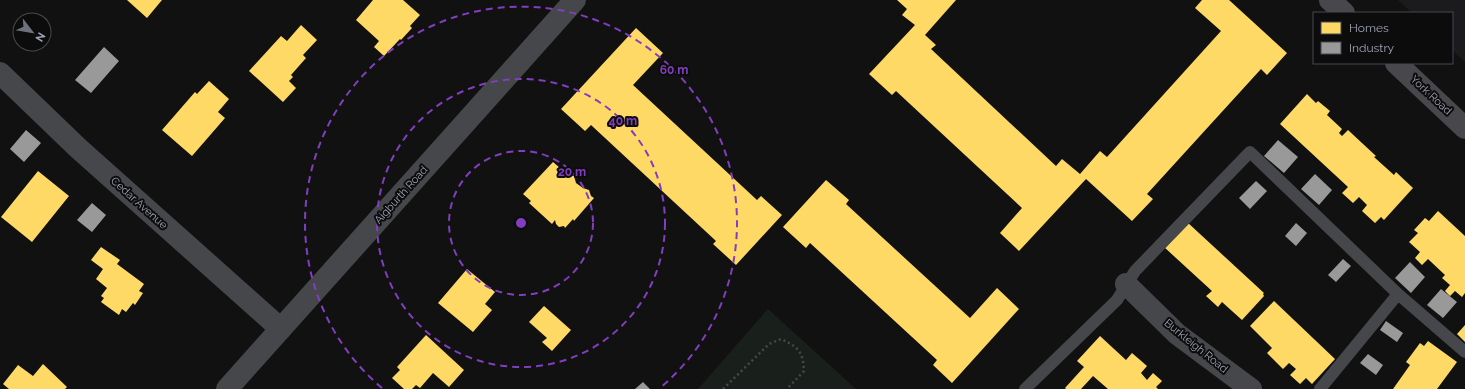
<svg xmlns="http://www.w3.org/2000/svg" width="1465" height="389" font-family="Raleway,sans-serif">
<style>
.built{fill:#1b1b1d}
.green{fill:#19201b}
.homes{fill:#ffd966}
.industry{fill:#999}
.lines{fill:none;stroke-linecap:round;stroke-linejoin:round}
.path{stroke:#46474c;stroke-width:2.5;stroke-dasharray:2 3;stroke-linecap:butt}
.lane{stroke:#45474b;stroke-width:12}
.street{stroke:#45474b;stroke-width:22}
.primary{stroke:#48484c;stroke-width:22}
.ring{fill:none;stroke:#813ebe;stroke-width:2;stroke-dasharray:7 5}
.labels{text-anchor:middle;dominant-baseline:central;stroke-width:4;stroke-linejoin:round;paint-order:stroke}
.street-label{font-size:11px;fill:#a0a5b5;stroke:#0c0c0d}
.centre{fill:#813ebe;stroke:#0c0c0d;stroke-width:2}
.ring-label{font-size:12px;text-anchor:middle;font-weight:bold;fill:#813ebe;stroke:#0c0c0d;stroke-width:4;stroke-linejoin:round;paint-order:stroke}
</style>
<rect width="100%" height="100%" fill="#111"/>
<path class="built" d="M 1398,0 L 1465,0 L 1465,62 L 1452,50 L 1452,13 L 1412,13 Z"/>
<path class="green" d="M 768,309 L 856,389 L 698,389 Z"/>
<path class="homes" d="M 127,0 L 162,0 L 147,18 Z
M 373,0 L 403,0 L 420,15 L 410,26 L 412,28 L 401,40 L 400,39 L 384,56 L 374,47 L 379,41 L 356,20 Z
M 897,0 L 956,0 L 925,35 L 936,45 L 931,49 L 1056,166 L 1062,159 L 1080,174 L 1100,151 L 1107,157 L 1221,31 L 1195,8 L 1202,0 L 1229,0 L 1287,53 L 1267,75 L 1261,69 L 1147,194 L 1153,199 L 1132,221 L 1086,179 L 1019,251 L 1000,233 L 1022,208 L 896,91 L 892,95 L 869,74 L 915,25 L 902,15 L 907,9 Z
M 301,25 L 317,40 L 303,55 L 306,58 L 291,75 L 293,77 L 289,81 L 296,88 L 283,102 L 249,71 L 281,36 L 287,41 Z
M 636,28 L 663,53 L 633,85 L 757,200 L 761,196 L 782,215 L 736,265 L 713,244 L 716,241 L 591,125 L 585,131 L 561,109 Z
M 209,81 L 229,99 L 218,112 L 225,118 L 192,156 L 162,130 L 195,92 L 197,94 Z
M 1307,94 L 1316,103 L 1318,101 L 1330,111 L 1327,115 L 1342,129 L 1339,133 L 1342,136 L 1348,130 L 1376,156 L 1374,157 L 1394,175 L 1396,172 L 1413,188 L 1384,220 L 1381,217 L 1375,223 L 1362,211 L 1367,205 L 1359,197 L 1353,203 L 1342,193 L 1348,187 L 1280,124 Z
M 553,162 L 567,174 L 574,176 L 576,183 L 583,188 L 589,190 L 591,196 L 594,198 L 574,221 L 573,219 L 565,228 L 564,226 L 559,227 L 556,224 L 555,220 L 552,224 L 529,203 L 531,201 L 523,194 Z
M 38,171 L 69,196 L 32,242 L 1,217 Z
M 826,180 L 849,200 L 846,204 L 970,318 L 997,288 L 1019,309 L 952,383 L 933,365 L 937,360 L 810,243 L 806,248 L 783,227 Z
M 1438,211 L 1465,236 L 1465,293 L 1462,297 L 1455,291 L 1450,296 L 1445,291 L 1450,285 L 1442,278 L 1445,275 L 1428,259 L 1422,265 L 1415,258 L 1420,252 L 1409,242 L 1418,233 L 1414,230 L 1425,218 L 1429,221 Z
M 1187,222 L 1264,293 L 1263,294 L 1264,296 L 1242,320 L 1222,302 L 1218,307 L 1206,296 L 1212,291 L 1164,247 Z
M 101,247 L 120,260 L 117,264 L 144,284 L 139,291 L 143,293 L 135,305 L 133,303 L 126,312 L 122,309 L 119,315 L 101,302 L 104,298 L 101,296 L 107,288 L 96,279 L 103,269 L 91,260 Z
M 467,269 L 495,292 L 485,304 L 492,310 L 473,332 L 438,303 Z
M 1274,301 L 1335,359 L 1312,384 L 1306,378 L 1300,384 L 1290,375 L 1296,369 L 1289,363 L 1283,369 L 1267,353 L 1272,348 L 1250,326 Z
M 544,306 L 571,330 L 552,351 L 542,342 L 547,338 L 529,322 Z
M 1465,325 L 1465,342 L 1457,334 Z
M 426,335 L 464,370 L 449,387 L 433,373 L 420,388 L 416,385 L 412,389 L 404,389 L 392,378 L 400,370 L 397,367 Z
M 1100,336 L 1126,360 L 1132,353 L 1147,366 L 1141,373 L 1147,380 L 1153,373 L 1162,381 L 1156,387 L 1158,389 L 1108,389 L 1093,376 L 1081,389 L 1066,389 L 1065,388 L 1084,367 L 1077,361 Z
M 1428,341 L 1457,362 L 1437,389 L 1393,389 L 1410,365 L 1406,362 L 1420,343 L 1424,346 Z
M 43,364 L 67,387 L 65,389 L 9,389 L 3,384 L 18,365 L 33,376 Z"/>
<path class="industry" d="M 104,47 L 119,61 L 91,93 L 75,80 Z
M 26,130 L 41,143 L 24,162 L 10,149 Z
M 1278,140 L 1298,157 L 1284,173 L 1264,156 Z
M 1315,174 L 1332,190 L 1319,205 L 1301,189 Z
M 1256,181 L 1267,191 L 1250,209 L 1239,198 Z
M 92,203 L 106,215 L 92,232 L 77,220 Z
M 1296,223 L 1307,233 L 1296,246 L 1285,236 Z
M 1343,259 L 1351,266 L 1336,282 L 1328,275 Z
M 1410,262 L 1425,277 L 1411,293 L 1395,278 Z
M 1441,289 L 1457,302 L 1443,318 L 1427,305 Z
M 1386,321 L 1403,333 L 1397,342 L 1380,330 Z
M 1368,354 L 1383,365 L 1376,375 L 1360,363 Z
M 643,382 L 650,389 L 635,389 Z"/>
<g class="lines">
<path class="path" d="M 723,389 L 769,344 L 781,339 C 798,347 803,351 804,371 L 787,389"/>
<path class="lane" d="M 1025,389 L 1117,300 L 1135,271 L 1250,152 L 1398,294 L 1465,352
M 1320,389 L 1398,294"/>
<path class="street" d="M 0,73 L 78,148 L 281,329
M 1126,284 L 1177,334 L 1251,389
M 227,389 L 575,0"/>
<path class="primary" d="M 1330,0 L 1344,13
M 1396,63 L 1465,128"/>
</g>
<g class="ring">
<circle cx="521" cy="223" r="72"/>
<circle cx="521" cy="223" r="144"/>
<path d="M382 388A216 216 0 1 1 660 388"/>
</g>
<g class="labels">
<g class="street-label">
<text transform="translate(1431 95) rotate(43)">York Road</text>
<text transform="translate(401 195) rotate(-48)">Aigburth Road</text>
<text transform="translate(139 203) rotate(42)">Cedar Avenue</text>
<text transform="translate(1196 346) rotate(39)">Burkleigh Road</text>
</g>
</g>
<circle cx="521" cy="223" r="6" class="centre"/>
<g class="ring-label">
<text x="674" y="74">60 m</text>
<text x="623" y="125">40 m</text>
<text x="572" y="176">20 m</text>
</g>
<rect x="1313" y="12" width="140" height="52" fill="#0c0c0d" stroke="#474950"/>
<rect x="1321" y="22" width="20" height="12" fill="#ffd966" stroke="#474950"/>
<text x="1349" y="32" font-size="12" fill="#a0a5b5">Homes</text>
<rect x="1321" y="42" width="20" height="12" fill="#999999" stroke="#474950"/>
<text x="1349" y="52" font-size="12" fill="#a0a5b5">Industry</text>
<g transform="translate(32 32) rotate(121)"><circle r="19" fill="#0c0c0d" stroke="#474950"/>
<path d="M0-3L7 15L0 10L-7 15Z" fill="#6e717c"/>
<text y="-6" font-size="11" font-weight="bold" text-anchor="middle" fill="#a0a5b5">N</text>
</g>
</svg>
